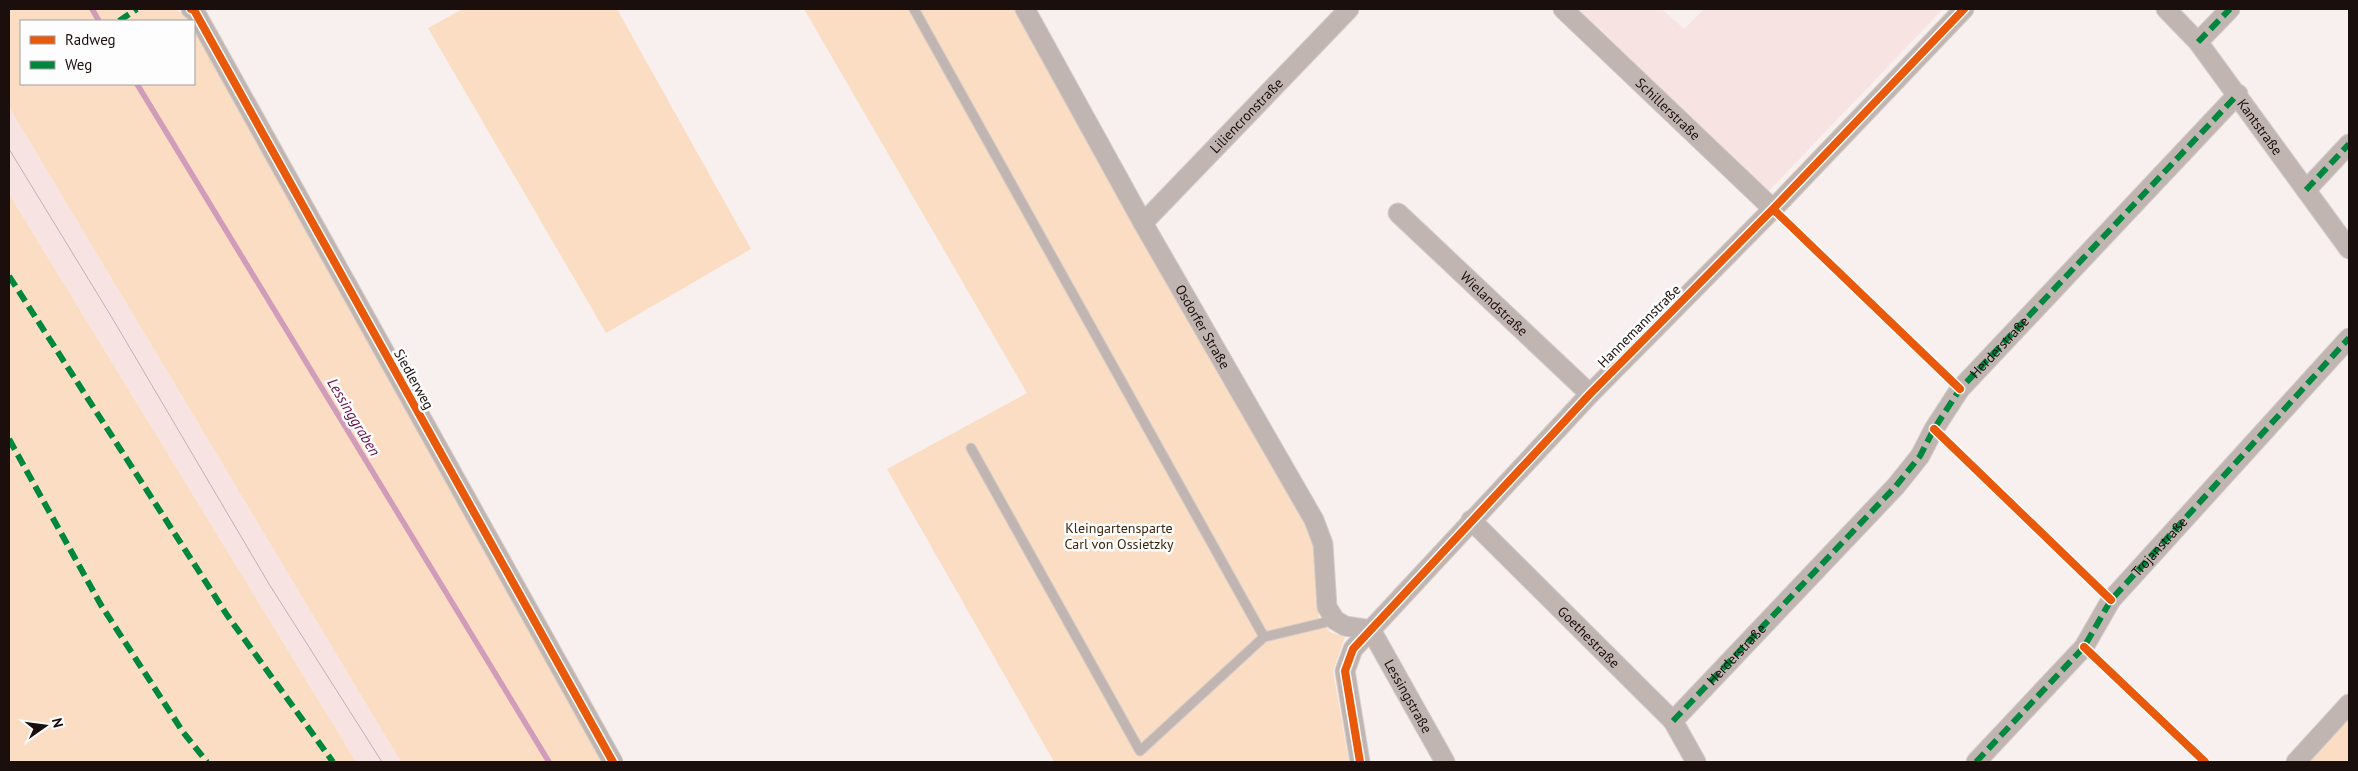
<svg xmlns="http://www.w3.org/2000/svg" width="2358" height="771" font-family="'PT Sans',sans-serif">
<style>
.built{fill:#f7e4e2}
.green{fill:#fbddc3}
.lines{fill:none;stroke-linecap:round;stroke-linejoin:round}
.stream{stroke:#d09cba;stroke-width:5.5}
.lane-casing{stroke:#d4cdcb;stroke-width:11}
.street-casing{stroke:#d4cdcb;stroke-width:21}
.lane{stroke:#c1b5b1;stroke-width:9}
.street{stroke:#c1b5b1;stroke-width:19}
.tram{stroke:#bcb3af;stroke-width:1}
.quiet{stroke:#00873e;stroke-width:6;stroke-dasharray:12 6;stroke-linecap:butt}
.cycleway-casing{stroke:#fdfdfd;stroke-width:11}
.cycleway{stroke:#e8590c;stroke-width:8}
.labels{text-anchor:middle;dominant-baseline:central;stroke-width:5;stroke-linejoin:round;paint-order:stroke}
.street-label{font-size:14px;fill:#1b0f0e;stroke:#fdfdfd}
.park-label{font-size:14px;fill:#3d250a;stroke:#fdfdfd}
.water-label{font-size:15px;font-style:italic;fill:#630b49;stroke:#fdfdfd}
</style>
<rect width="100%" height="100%" fill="#f8f0ee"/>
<path class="built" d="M 1575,9 L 1662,9 L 1684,29 L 1704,9 L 1943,9 L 1767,193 Z
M 9,107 L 358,690 L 401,762 L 356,762 L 9,194 Z"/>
<path class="green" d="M 9,9 L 175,9 L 190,18 L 192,21 L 21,21 L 21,84 L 194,84 L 194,25 L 605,762 L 401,762 L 9,107 Z
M 463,9 L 617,9 L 751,249 L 606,333 L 428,28 Z
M 804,9 L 1019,9 L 1306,527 L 1314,546 L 1319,618 L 1330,632 L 1345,637 L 1333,671 L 1349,762 L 1054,762 L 887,469 L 1027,393 Z
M 9,194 L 350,752 L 356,762 L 9,762 Z
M 2349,714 L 2349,762 L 2305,762 Z"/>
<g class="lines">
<path class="stream" d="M 92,9 L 99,21
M 137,84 L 549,762"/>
<g class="lane-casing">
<path id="lane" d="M 914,9 L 1264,637 L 1335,620
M 971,448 L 1140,751 L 1264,637"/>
</g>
<g class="street-casing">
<g id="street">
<path d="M 191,9 L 194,10 L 613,762"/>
<path id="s1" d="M 1025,9 L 1143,223 L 1314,520 L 1323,544 L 1327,607 L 1335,620 L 1345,626 L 1371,630"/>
<path id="s2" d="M 1563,9 L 1773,209"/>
<path id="s3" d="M 2166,9 L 2198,42 L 2349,249"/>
<path d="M 2198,42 L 2230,9"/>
<path d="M 2306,190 L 2349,144"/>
<path id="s4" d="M 1398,213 L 1590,394"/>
<path id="s5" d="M 1143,223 L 1349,9"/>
<path id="s6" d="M 1471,520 L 1673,721 L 1696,762"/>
<path id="s7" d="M 1371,630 L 1445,762"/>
<path id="s8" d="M 1673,721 L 1896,486 L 1920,456 L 1934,429 L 1960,389 L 2238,94"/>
<path d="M 1360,762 L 1345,671 L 1353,649 L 1590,394 L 1773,209 L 1964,9"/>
<path id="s9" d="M 1976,762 L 2084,647 L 2111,600 L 2349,338"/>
<path d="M 2296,762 L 2349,704"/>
</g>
</g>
<use href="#lane" class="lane"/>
<use href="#street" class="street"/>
<path class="tram" d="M 9,149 L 114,321 L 269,584 L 382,762"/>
<path class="quiet" d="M 119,21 L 137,9
M 2198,42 L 2230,9
M 2306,190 L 2349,144
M 9,276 L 227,615 L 333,762
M 9,439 L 101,605 L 183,732 L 207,762
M 1673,721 L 1896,486 L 1920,456 L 1934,429 L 1960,389 L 2238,94
M 1976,762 L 2084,647 L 2111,600 L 2349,338"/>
<g class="cycleway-casing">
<path id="cycleway" d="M 191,9 L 194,10 L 613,762
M 1773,209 L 1960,389
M 1934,429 L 2111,600
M 2084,647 L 2205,762
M 1360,762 L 1345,671 L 1353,649 L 1590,394 L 1773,209 L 1964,9"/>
</g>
<use href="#cycleway" class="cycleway"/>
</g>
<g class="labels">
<g class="street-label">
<text stroke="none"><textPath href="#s2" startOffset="145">Schillerstraße</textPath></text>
<text stroke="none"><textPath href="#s5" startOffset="149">Liliencronstraße</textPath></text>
<text stroke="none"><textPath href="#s3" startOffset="151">Kantstraße</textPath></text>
<text stroke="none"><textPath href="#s4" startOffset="132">Wielandstraße</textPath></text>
<text transform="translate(1639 326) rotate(-45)">Hannemannstraße</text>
<text stroke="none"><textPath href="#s1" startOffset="364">Osdorfer Straße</textPath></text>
<text stroke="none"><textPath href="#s8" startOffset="498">Herderstraße</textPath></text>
<text transform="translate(414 379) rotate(61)">Siedlerweg</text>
<text stroke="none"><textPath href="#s9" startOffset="284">Trojanstraße</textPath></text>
<text stroke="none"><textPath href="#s6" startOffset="166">Goethestraße</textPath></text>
<text stroke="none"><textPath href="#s8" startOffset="92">Herderstraße</textPath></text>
<text stroke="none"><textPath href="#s7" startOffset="76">Lessingstraße</textPath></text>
</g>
<g class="park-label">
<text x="1119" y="528">Kleingartensparte<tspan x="1119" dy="16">Carl von Ossietzky</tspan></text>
</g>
<g class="water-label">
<text transform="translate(354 417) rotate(59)">Lessinggraben</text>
</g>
</g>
<rect width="2358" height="771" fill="none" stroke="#1b0f0e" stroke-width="20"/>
<rect x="20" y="20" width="175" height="65" fill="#fdfdfd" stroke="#a39e9d"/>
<rect x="30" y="36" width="25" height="8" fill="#e8590c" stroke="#a39e9d"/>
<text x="65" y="45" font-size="15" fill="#1b0f0e">Radweg</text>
<rect x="30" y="61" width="25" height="8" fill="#00873e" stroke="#a39e9d"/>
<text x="65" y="70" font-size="15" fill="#1b0f0e">Weg</text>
<g transform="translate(45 726) rotate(76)" stroke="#fdfdfd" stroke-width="4" paint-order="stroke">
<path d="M0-4L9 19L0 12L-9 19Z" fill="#1b0f0e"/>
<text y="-8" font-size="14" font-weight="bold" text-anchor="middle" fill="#1b0f0e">N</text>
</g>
</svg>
